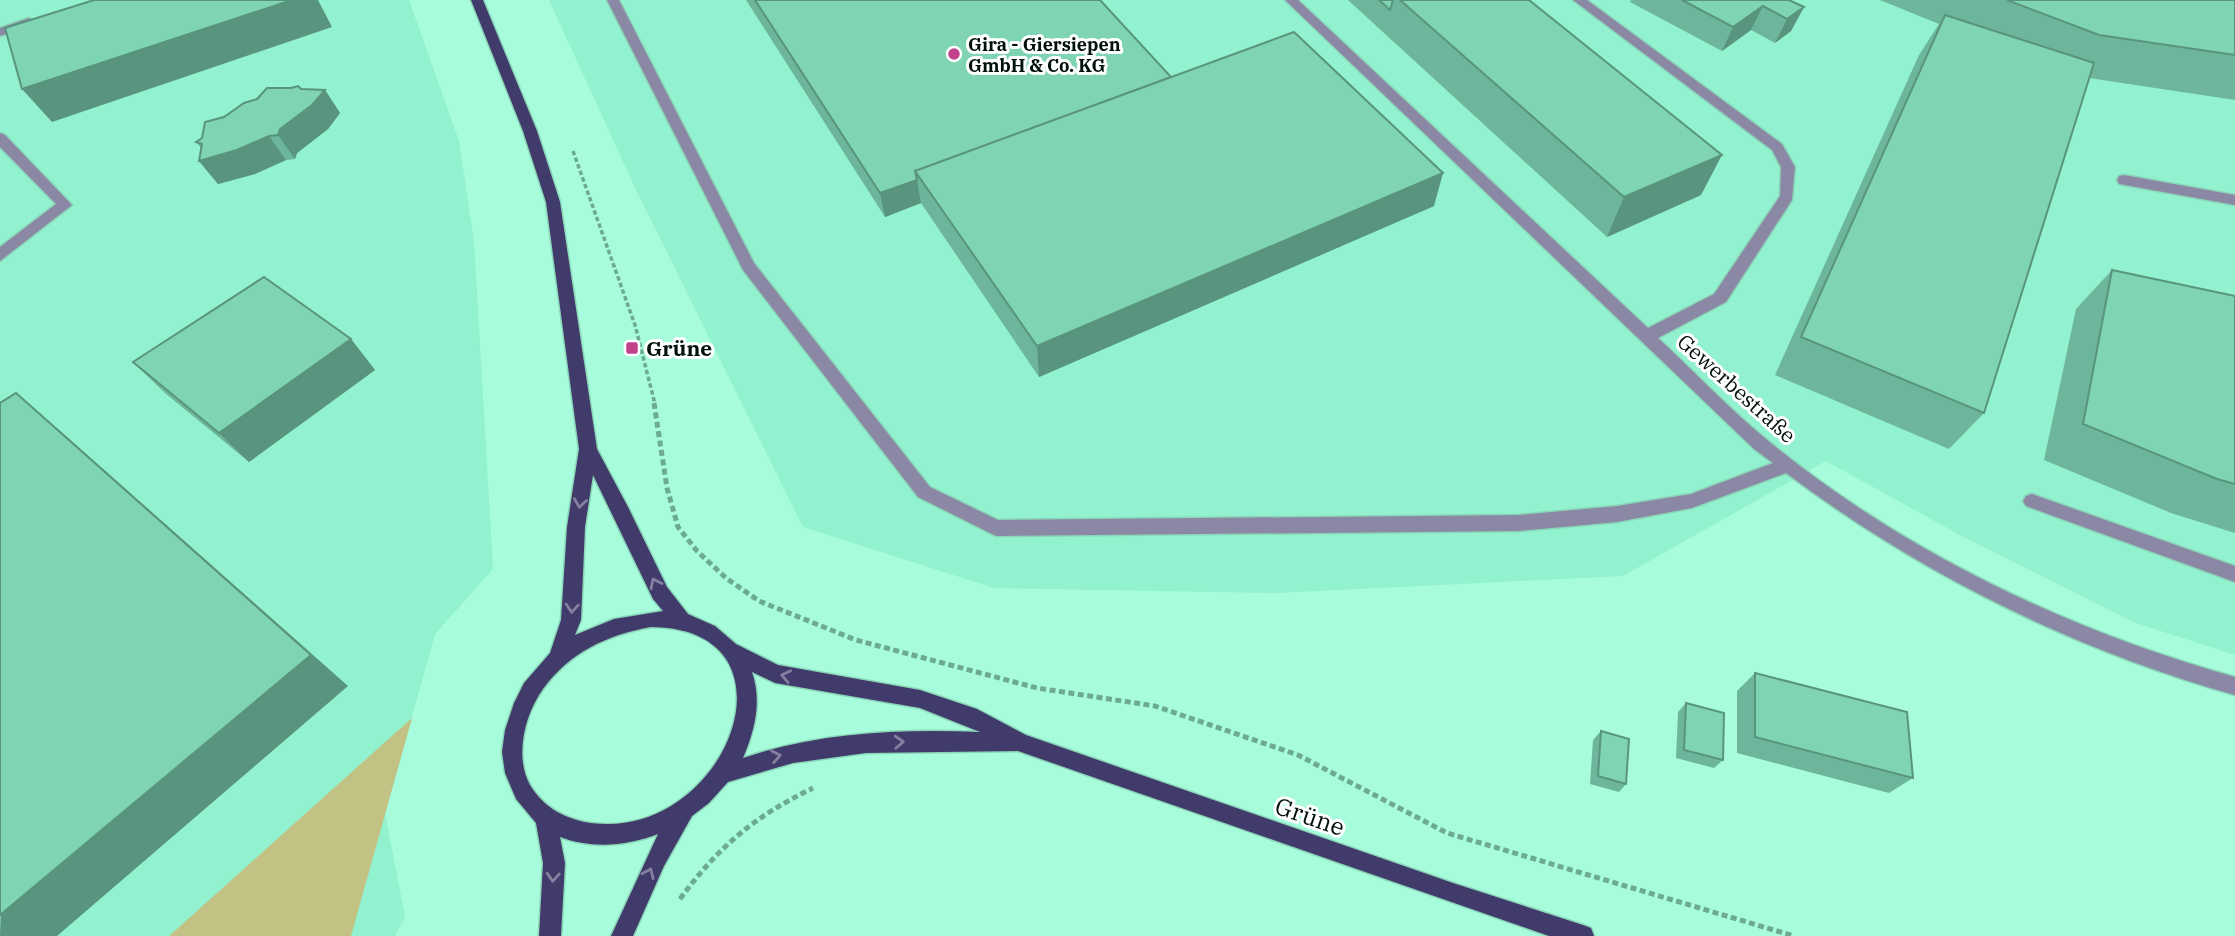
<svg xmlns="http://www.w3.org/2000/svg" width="2235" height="936" font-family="'IBM Plex Serif',serif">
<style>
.built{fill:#92f1ce}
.green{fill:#c2c284}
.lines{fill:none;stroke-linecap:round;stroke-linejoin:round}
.minor-casing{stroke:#8bd6b9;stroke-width:3}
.major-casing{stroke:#8bd6b9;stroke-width:3}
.path-far1{stroke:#6caa92;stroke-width:3.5;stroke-dasharray:4.5 2.5;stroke-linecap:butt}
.path{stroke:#6caa92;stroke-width:5;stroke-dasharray:6 3.5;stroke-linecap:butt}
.minor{fill:#8a88a5;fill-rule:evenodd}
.major{fill:#413b6b;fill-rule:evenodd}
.wall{fill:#6db69b}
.shaded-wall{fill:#59947e}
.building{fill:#7fd4b4;stroke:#59947e;stroke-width:2}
.oneway{stroke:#84809f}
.poi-dot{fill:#c1418c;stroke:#fff;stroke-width:2.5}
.labels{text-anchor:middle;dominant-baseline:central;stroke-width:6;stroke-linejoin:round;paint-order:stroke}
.far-poi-label{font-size:18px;font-weight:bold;fill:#001109;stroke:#fff;text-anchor:start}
.poi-label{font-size:21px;font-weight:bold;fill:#001109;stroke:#fff;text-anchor:start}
.street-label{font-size:21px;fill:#001109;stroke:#fff}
.near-street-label{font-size:24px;fill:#001109;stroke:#fff}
</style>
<rect width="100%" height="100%" fill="#a6fcdb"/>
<path class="built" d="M 0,0 L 409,0 L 459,141 L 474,241 L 493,569 L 435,634 L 385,813 L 405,917 L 395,936 L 0,936 Z
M 549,0 L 2235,0 L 2235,655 L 2133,622 L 1958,534 L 1826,461 L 1623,576 L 1276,593 L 994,588 L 803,527 L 637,192 Z"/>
<path class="green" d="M 412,718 L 351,936 L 169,936 Z"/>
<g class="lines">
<g class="minor-casing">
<path id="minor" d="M 607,0 L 619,0 L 754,263 L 930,487 L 998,520 L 1519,515 L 1617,506 L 1691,494 L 1773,463 L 1754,449 L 1285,0 L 1298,0 L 1648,328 L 1714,294 L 1780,196 L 1781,167 L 1772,150 L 1573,0 L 1587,0 L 1782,144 L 1795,167 L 1792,200 L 1726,302 L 1658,338 C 1694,371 1728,408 1766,439 C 1901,551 2067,630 2235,677 L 2235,695 C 2072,649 1921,574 1786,473 L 1692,508 L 1617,522 L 1519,531 L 996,536 L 918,497 L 743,270 Z
M 29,18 L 35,22 L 34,25 L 0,36 L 0,28 Z
M 0,133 L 5,135 L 72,205 L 0,261 L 0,247 L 56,204 L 0,147 Z
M 2124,175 L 2235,195 L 2235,205 L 2119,184 L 2117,180 L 2119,176 Z
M 2032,494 L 2235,566 L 2235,582 L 2026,506 L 2023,501 L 2026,496 Z"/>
</g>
<g class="major-casing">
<path id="major" d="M 471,0 L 483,0 L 537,131 L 560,202 L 597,449 L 628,507 L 667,587 L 688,614 L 715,626 L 736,644 L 778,665 L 920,690 L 977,709 L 1026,735 L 1453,883 L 1583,925 L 1591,928 L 1594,936 L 1549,936 L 1018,751 L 866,753 L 793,763 L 728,782 L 709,803 L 692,816 L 664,866 L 633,936 L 611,936 L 658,834 C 627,846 592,849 560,837 L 565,863 L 561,936 L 539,936 L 543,863 L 536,823 L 516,799 L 505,773 L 502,752 L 505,730 L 514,703 L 524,683 L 550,653 L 561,620 L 567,527 L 579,449 L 546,202 L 523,131 ZM 593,475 L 653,599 L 663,611 L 614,619 L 575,635 L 581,620 L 585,527 ZM 651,627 C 808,628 727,841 591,823 C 565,819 544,808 530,785 C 514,756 525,714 543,689 C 570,652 607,635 651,627 ZM 752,672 L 775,683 L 920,708 L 980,732 C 900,729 819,732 743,758 C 755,730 762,701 752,672 Z"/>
</g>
<path class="path-far1" d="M 573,151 L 635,325 L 655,404"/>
<path class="path" d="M 654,403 L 667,488 L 678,527 L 697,551 L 726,578 L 759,601 L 856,640 L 1037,688 L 1155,706 L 1298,755 L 1447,833 L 1794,936
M 680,899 C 718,847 755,816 813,788"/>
<use href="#minor" class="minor"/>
<use href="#major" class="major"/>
</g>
<path class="wall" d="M 746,0 L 1100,0 L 1171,77 L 1434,206 L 1039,377 L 921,203 L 885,217 Z
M 1348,0 L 1529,0 L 1701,195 L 1607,237 Z
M 1631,0 L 1789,0 L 1804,7 L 1791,31 L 1775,43 L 1751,30 L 1722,51 L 1630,2 Z
M 1880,0 L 2235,0 L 2235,100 L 2089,78 L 1984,413 L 1949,449 L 1775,375 L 1919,55 L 1939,24 Z
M 301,89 L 325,90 L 340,113 L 328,129 L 297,153 L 295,159 L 286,160 L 255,174 L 218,184 L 199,161 L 201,148 L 196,142 L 202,138 L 224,117 Z
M 2112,270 L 2235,296 L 2235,533 L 2171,513 L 2044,460 L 2076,309 Z
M 351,339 L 375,370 L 249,462 L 165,393 L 133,362 Z
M 1755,673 L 1913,778 L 1889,793 L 1737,753 L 1737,691 Z
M 1686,703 L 1723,760 L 1714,768 L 1676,758 L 1678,712 Z
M 1601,731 L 1626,784 L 1619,792 L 1590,784 L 1593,740 Z"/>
<path class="shaded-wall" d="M 292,0 L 318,0 L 332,27 L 52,122 L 22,89 Z
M 1763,6 L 1751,30 L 1722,51 L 1733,27 Z
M 1804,7 L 1791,31 L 1775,43 L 1787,19 Z
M 325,90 L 340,113 L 328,129 L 297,153 L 295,159 L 278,135 L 280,129 Z
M 269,136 L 286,160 L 255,174 L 218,184 L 199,161 Z
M 1722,155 L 1701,195 L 1607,237 L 1624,197 Z
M 1443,173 L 1434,206 L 1039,377 L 1037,346 Z
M 917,180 L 921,203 L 885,217 L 880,193 Z
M 351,339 L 375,370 L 249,462 L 219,433 Z
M 16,393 L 59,430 L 348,686 L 57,936 L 0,936 Z"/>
<path class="building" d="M 94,0 L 292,0 L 22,89 L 5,28 Z
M 755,0 L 1100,0 L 1171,77 L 915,171 L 917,180 L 880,193 Z
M 1379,0 L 1393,0 L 1390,10 Z
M 1400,0 L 1529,0 L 1722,155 L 1624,197 Z
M 1682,0 L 1789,0 L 1804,7 L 1787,19 L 1763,6 L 1733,27 Z
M 2007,0 L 2235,0 L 2235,55 L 2099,35 Z
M 1945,15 L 2094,63 L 1984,413 L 1801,337 Z
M 1294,32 L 1443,173 L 1037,346 L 915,171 Z
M 298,86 L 301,89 L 325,90 L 312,105 L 280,129 L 278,135 L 269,136 L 237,150 L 199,161 L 202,144 L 196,142 L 202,138 L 205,122 L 224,117 L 244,103 L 257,99 L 267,88 L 291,88 Z
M 2112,270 L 2235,296 L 2235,484 L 2217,479 L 2083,424 Z
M 264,277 L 351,339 L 219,433 L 133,362 Z
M 16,393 L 311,655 L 0,915 L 0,403 Z
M 1755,673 L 1907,712 L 1913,778 L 1755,737 Z
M 1686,703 L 1724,713 L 1723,760 L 1684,750 Z
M 1601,731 L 1629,739 L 1626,784 L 1598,776 Z"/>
<defs><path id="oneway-chevron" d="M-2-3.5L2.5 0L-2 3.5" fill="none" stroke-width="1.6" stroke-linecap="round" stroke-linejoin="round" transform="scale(1.75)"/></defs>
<g class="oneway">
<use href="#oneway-chevron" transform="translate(580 503) rotate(98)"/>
<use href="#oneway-chevron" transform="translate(655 583) rotate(-116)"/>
<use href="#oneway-chevron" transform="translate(572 608) rotate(94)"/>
<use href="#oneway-chevron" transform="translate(786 676) rotate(-168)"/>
<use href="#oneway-chevron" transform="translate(899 742) rotate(-3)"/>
<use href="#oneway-chevron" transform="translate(776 756) rotate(-11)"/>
<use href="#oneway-chevron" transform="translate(649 873) rotate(-66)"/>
<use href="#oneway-chevron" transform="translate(553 877) rotate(94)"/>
</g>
<g class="poi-dot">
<circle cx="954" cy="54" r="7"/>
<rect x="625" y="341" width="14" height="14" rx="3.5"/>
</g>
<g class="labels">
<g class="far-poi-label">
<text x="968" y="44">Gira - Giersiepen<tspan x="968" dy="21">GmbH &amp; Co. KG</tspan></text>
</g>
<g class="poi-label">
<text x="646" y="348">Grüne</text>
</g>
<g class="street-label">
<text transform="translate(1737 388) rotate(42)">Gewerbestraße</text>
</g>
<g class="near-street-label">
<text transform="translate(1310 816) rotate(19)">Grüne</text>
</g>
</g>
</svg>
